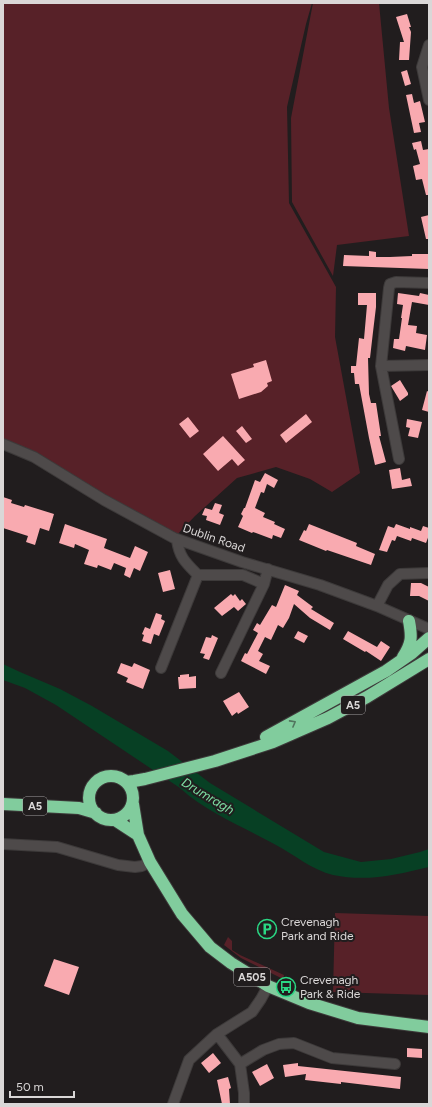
<svg xmlns="http://www.w3.org/2000/svg" width="432" height="1107" font-family="Figtree,sans-serif">
<style>
.green{fill:#572128}
.water{fill:#074024}
.building{fill:#f9aab0}
.lines{fill:none;stroke-linecap:round;stroke-linejoin:round}
.minor-casing{stroke:#3d3a3a;stroke-width:12}
.highway-casing{stroke:#3d3a3a;stroke-width:14}
.minor{stroke:#4e4a4a;stroke-width:10}
.highway{stroke:#81cc9d;stroke-width:12}
.oneway{stroke:#51745e}
.labels{text-anchor:middle;dominant-baseline:central;stroke-width:4;stroke-linejoin:round;paint-order:stroke}
.shield{fill:#211d1e;stroke:#a29fa0;stroke-width:1}
.shield-label{font-size:11px;font-weight:bold;fill:#dad7d7}
.street-label{font-size:12px;fill:#dad7d7;stroke:#211d1e}
.poi-label{font-size:12px;fill:#dad7d7;stroke:#211d1e;text-anchor:start}
.water-label{font-size:13px;font-style:italic;fill:#7ddea3;stroke:#211d1e}
</style>
<rect width="100%" height="100%" fill="#211d1e"/>
<path class="green" d="M 3,3 L 312,3 L 306,24 L 287,107 L 289,203 L 336,287 L 335,337 L 360,473 L 332,492 L 310,479 L 276,467 L 237,478 L 195,516 L 174,538 L 3,444 Z
M 313,3 L 379,3 L 389,108 L 409,236 L 337,245 L 333,276 L 292,202 L 291,118 Z
M 335,913 L 429,916 L 429,995 L 333,992 Z
M 228,937 L 232,941 L 232,950 L 240,955 L 284,975 L 283,979 L 241,958 L 224,945 Z"/>
<path class="water" d="M 3,664 L 20,672 L 60,689 L 92,706 L 168,751 L 210,783 L 324,852 L 361,862 L 391,859 L 420,852 L 429,849 L 429,867 C 396,875 367,882 333,875 C 312,870 295,855 276,845 C 244,827 207,813 180,788 L 56,705 L 25,688 L 3,680 Z"/>
<path class="building" d="M 407,14 L 411,27 L 409,27 L 411,32 L 409,60 L 399,60 L 400,42 L 404,42 L 396,17 Z
M 407,70 L 411,84 L 405,86 L 401,72 Z
M 412,94 L 414,103 L 420,101 L 425,122 L 419,123 L 421,132 L 414,133 L 406,95 Z
M 421,141 L 423,150 L 429,149 L 429,195 L 426,195 L 422,179 L 416,180 L 413,166 L 420,164 L 416,149 L 414,150 L 412,143 Z
M 429,215 L 429,239 L 426,239 L 421,217 Z
M 369,251 L 376,252 L 376,257 L 390,257 L 412,256 L 412,254 L 429,254 L 429,269 L 343,266 L 344,255 L 369,256 Z
M 358,293 L 376,293 L 376,307 L 373,332 L 370,358 L 368,358 L 369,394 L 371,403 L 376,403 L 381,436 L 379,436 L 386,462 L 375,465 L 369,438 L 359,384 L 355,384 L 354,373 L 351,373 L 351,366 L 356,366 L 359,338 L 364,339 L 367,305 L 358,305 Z
M 398,293 L 419,296 L 420,293 L 429,295 L 429,305 L 412,302 L 408,325 L 417,326 L 416,333 L 427,335 L 425,350 L 406,346 L 405,351 L 393,348 L 394,339 L 399,339 L 402,318 L 401,318 L 403,305 L 397,304 Z
M 266,360 L 272,381 L 267,383 L 268,386 L 261,392 L 239,399 L 231,374 L 254,367 L 253,364 Z
M 400,380 L 408,393 L 408,395 L 400,401 L 391,386 Z
M 427,391 L 429,392 L 429,412 L 422,410 Z
M 306,414 L 312,422 L 286,443 L 280,435 Z
M 188,417 L 199,431 L 190,438 L 179,424 Z
M 407,419 L 422,422 L 418,438 L 408,436 L 410,428 L 406,427 Z
M 242,426 L 252,439 L 246,443 L 236,431 Z
M 223,436 L 245,460 L 238,466 L 232,459 L 218,471 L 203,454 Z
M 400,468 L 402,480 L 410,478 L 412,486 L 392,489 L 389,470 Z
M 265,473 L 278,480 L 274,488 L 267,484 L 264,493 L 261,492 L 255,508 L 265,513 L 263,517 L 275,522 L 274,524 L 285,529 L 281,538 L 273,535 L 272,539 L 253,532 L 252,533 L 238,527 L 243,516 L 241,514 L 244,508 L 245,508 L 255,480 L 260,482 Z
M 3,497 L 12,500 L 11,503 L 24,507 L 25,505 L 54,514 L 49,531 L 40,528 L 35,545 L 26,542 L 28,536 L 3,528 Z
M 215,503 L 222,505 L 219,513 L 224,515 L 220,525 L 206,520 L 207,516 L 202,515 L 205,508 L 212,510 Z
M 65,524 L 107,539 L 104,548 L 130,558 L 135,546 L 148,552 L 140,571 L 134,568 L 130,578 L 124,575 L 126,568 L 114,563 L 111,570 L 98,565 L 97,568 L 84,564 L 89,550 L 75,544 L 74,548 L 59,543 Z
M 309,524 L 357,543 L 356,546 L 375,554 L 371,565 L 327,550 L 326,551 L 299,540 L 304,530 L 306,531 Z
M 396,524 L 410,529 L 410,527 L 421,531 L 423,526 L 429,528 L 429,535 L 426,543 L 412,538 L 411,541 L 397,536 L 395,541 L 392,540 L 387,552 L 379,550 L 388,526 L 394,528 Z
M 170,570 L 175,589 L 163,592 L 158,573 Z
M 411,583 L 421,583 L 429,587 L 429,601 L 419,596 L 410,596 Z
M 285,585 L 299,591 L 297,595 L 313,607 L 311,609 L 334,623 L 330,630 L 310,618 L 294,604 L 289,618 L 283,628 L 278,625 L 271,640 L 265,637 L 258,651 L 263,654 L 259,661 L 270,666 L 266,674 L 241,661 L 245,653 L 247,654 L 258,633 L 253,630 L 257,623 L 260,625 L 272,605 L 276,607 Z
M 231,594 L 233,596 L 235,594 L 240,601 L 242,599 L 246,604 L 238,611 L 234,607 L 222,616 L 214,608 Z
M 156,613 L 162,615 L 161,619 L 165,621 L 159,636 L 154,634 L 151,644 L 142,641 L 144,635 L 142,634 L 145,627 L 150,629 Z
M 298,631 L 308,636 L 304,643 L 294,638 Z
M 348,631 L 377,647 L 381,641 L 390,647 L 381,661 L 366,651 L 365,652 L 343,639 Z
M 212,635 L 218,638 L 209,660 L 203,658 L 205,654 L 200,653 L 206,637 L 211,638 Z
M 121,663 L 132,667 L 134,663 L 150,670 L 143,689 L 126,682 L 128,678 L 117,673 Z
M 189,674 L 189,677 L 196,676 L 196,688 L 179,689 L 178,677 L 180,677 L 180,675 Z
M 239,692 L 249,707 L 238,714 L 237,712 L 232,716 L 223,701 Z
M 54,959 L 79,967 L 69,995 L 44,986 Z
M 407,1048 L 422,1049 L 422,1058 L 407,1057 Z
M 213,1053 L 221,1063 L 209,1073 L 201,1063 Z
M 298,1063 L 298,1066 L 401,1077 L 400,1089 L 341,1082 L 341,1084 L 305,1080 L 306,1074 L 285,1077 L 283,1065 Z
M 267,1064 L 274,1078 L 260,1086 L 252,1072 Z
M 228,1077 L 231,1088 L 229,1089 L 230,1104 L 222,1104 L 217,1080 Z"/>
<g class="lines">
<g class="minor-casing">
<path id="minor" d="M 429,45 L 422,67 L 429,100
M 381,366 L 429,365
M 3,444 L 34,457 L 104,500 L 174,538 L 242,562 L 320,585 L 377,606 L 429,629
M 399,459 L 381,366 L 389,288 L 390,284 L 396,282 L 429,283
M 198,575 L 243,575 L 264,584
M 377,606 L 388,585 L 400,574 L 429,573
M 161,668 L 198,575 C 186,563 179,557 177,540
M 221,673 L 264,584 L 268,569
M 3,844 L 57,847 L 118,865 L 135,867 L 142,866 L 150,862
M 217,1034 L 240,1064 L 244,1093 L 244,1104
M 240,1064 L 263,1050 L 279,1044 L 294,1043 L 332,1058 L 395,1064
M 173,1104 L 189,1060 L 217,1034 L 252,1012 L 261,999 L 268,986"/>
</g>
<g class="highway-casing">
<path id="highway" d="M 403,657 C 412,643 412,637 409,621
M 266,737 L 386,671 L 412,653 L 429,638
M89 798a22 22 0 1 1 44 0a22 22 0 1 1-44 0Z
M 126,782 L 134,781 L 145,779 L 215,761 L 273,742 L 328,718 L 367,697 L 429,659
M 3,804 L 79,808 L 96,813
M 133,804 L 138,835 L 150,862 L 182,914 L 210,947 L 231,963 L 268,986 L 309,1003 L 358,1018 L 429,1027
M 115,820 L 138,835"/>
</g>
<use href="#minor" class="minor"/>
<use href="#highway" class="highway"/>
</g>
<defs><path id="oneway-chevron" d="M-2-3.5L2.5 0L-2 3.5" fill="none" stroke-width="1.6" stroke-linecap="round" stroke-linejoin="round"/></defs>
<use class="oneway" href="#oneway-chevron" transform="translate(293 723) rotate(-29)"/>
<defs>
<g id="parking-ring" transform="scale(1)"><circle r="9.5" fill="#211d1e" stroke="#2ad884" stroke-width="1.5"/><path d="M-3.5-5.5H1a3.5 3.5 0 0 1 0 7H-1V5.5H-3.5ZM-1-3.4V-.6H.8a1.4 1.4 0 0 0 0-2.8Z" fill="#2ad884"/></g>
<g id="bus-ring" transform="scale(1)"><circle r="9.5" fill="#211d1e" stroke="#2ad884" stroke-width="1.5"/><path d="M-5-6H5V4H4V6H2V4H-2V6H-4V4H-5ZM-3.5-4V0h7V-4ZM-3.5 1.2v1.5H-2V1.2ZM2 1.2v1.5H3.5V1.2Z" fill="#2ad884"/></g>
</defs>
<g fill-rule="evenodd">
<use href="#parking-ring" x="267" y="929"/>
<use href="#bus-ring" x="286" y="987"/>
</g>
<g class="labels">
<g class="shield">
<rect x="341" y="696" width="24" height="18" rx="3"/>
<rect x="23" y="797" width="24" height="18" rx="3"/>
<rect x="234" y="968" width="36" height="18" rx="3"/>
</g>
<g class="shield-label">
<text x="353" y="705">A5</text>
<text x="35" y="806">A5</text>
<text x="252" y="977">A505</text>
</g>
<g class="street-label">
<text transform="translate(214 538) rotate(19)">Dublin Road</text>
</g>
<g class="poi-label">
<text x="281" y="922">Crevenagh<tspan x="281" dy="14">Park and Ride</tspan></text>
<text x="300" y="980">Crevenagh<tspan x="300" dy="14">Park &amp; Ride</tspan></text>
</g>
<g class="water-label">
<text transform="translate(208 796) rotate(31)">Drumragh</text>
</g>
</g>
<rect width="432" height="1107" fill="none" stroke="#dad7d7" stroke-width="8"/>
<path d="M10 1091v6h64v-6" fill="none" stroke="#dad7d7" stroke-width="2"/>
<text x="16" y="1091" font-size="12" fill="#dad7d7" stroke="#211d1e" stroke-width="3" paint-order="stroke">50 m</text>
</svg>
